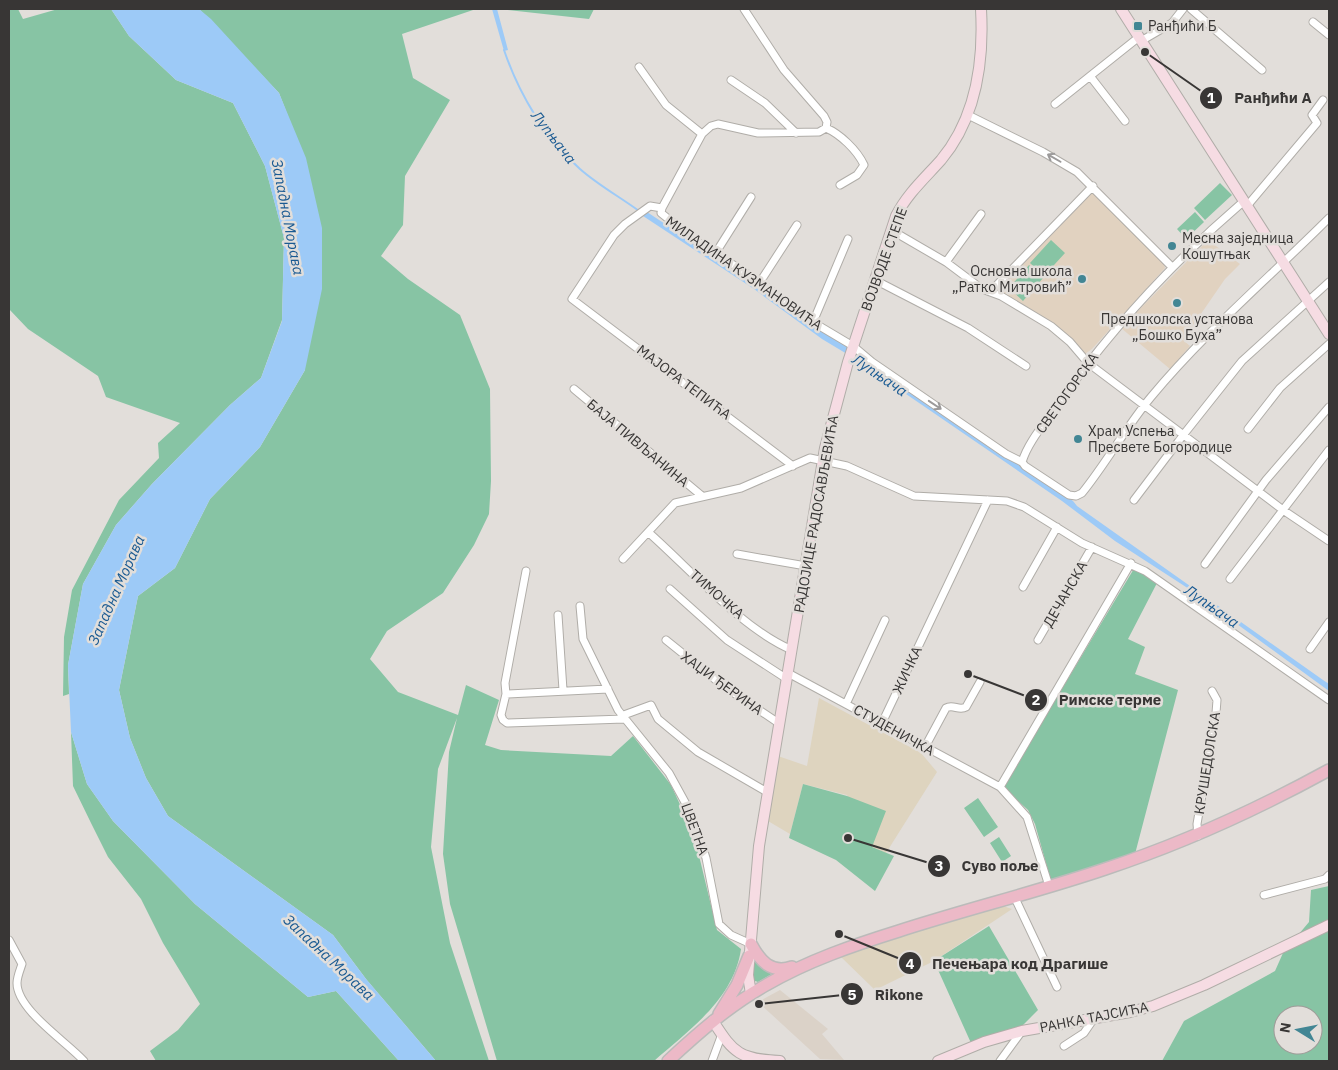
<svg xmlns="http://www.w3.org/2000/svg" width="1338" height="1070" font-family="'IBM Plex Sans',sans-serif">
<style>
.commercial{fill:#ded4bf}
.built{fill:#dbd2c8}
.education{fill:#e1d2c0}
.green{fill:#87c4a4;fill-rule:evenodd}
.water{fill:#9dcaf7}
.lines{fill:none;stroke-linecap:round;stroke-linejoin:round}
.stream{stroke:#9dcaf7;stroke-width:2}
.street-casing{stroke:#b0ada8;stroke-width:9}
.secondary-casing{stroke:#b0ada8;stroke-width:12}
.primary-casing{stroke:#bbbbba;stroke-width:14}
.street{stroke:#fff;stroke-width:7}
.secondary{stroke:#f6dce3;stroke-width:10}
.primary{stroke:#ecb9c7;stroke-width:11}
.oneway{stroke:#9c9a9a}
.poi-dot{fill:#428694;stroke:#e2deda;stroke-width:2}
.labels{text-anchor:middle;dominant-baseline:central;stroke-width:5;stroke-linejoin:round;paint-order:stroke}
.poi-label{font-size:14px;fill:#383635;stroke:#e2deda;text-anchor:start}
.street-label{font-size:14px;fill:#383635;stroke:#e2deda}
.water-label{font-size:15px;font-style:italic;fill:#1a5a92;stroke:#e2deda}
.leader{fill:none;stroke:#383635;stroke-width:2}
.callout-dot{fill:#383635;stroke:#e2deda;stroke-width:2}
.mark-label{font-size:15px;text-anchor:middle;font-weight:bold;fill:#fff}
.callout-label{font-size:15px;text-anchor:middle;font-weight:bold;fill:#383635;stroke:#e2deda;stroke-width:5;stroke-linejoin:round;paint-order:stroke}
</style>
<rect width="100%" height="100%" fill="#e2deda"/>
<path class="commercial" d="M 819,698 L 921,753 L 937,772 L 886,853 L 872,847 L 847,795 L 803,784 L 790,834 L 768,821 L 778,756 L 807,766 Z
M 1003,906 L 1012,909 L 934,961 L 875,990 L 840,956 L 925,927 Z"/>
<path class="built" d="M 780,990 L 828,1029 L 822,1034 L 844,1060 L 820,1059 L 758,1002 Z"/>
<path class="education" d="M 1093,192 L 1164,264 L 1165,268 L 1092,349 L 1085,354 L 1073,340 L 998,290 Z
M 1208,240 L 1240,264 L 1225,279 L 1183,340 L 1190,346 L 1170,369 L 1121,328 Z"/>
<path class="green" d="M 9,9 L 18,9 L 23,19 L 58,9 L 111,9 L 129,36 L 176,80 L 233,103 L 265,166 L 284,238 L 282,320 L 261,378 L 230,405 L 152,484 L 116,525 L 83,584 L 68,665 L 69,694 L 63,696 L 64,637 L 72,590 L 119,500 L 159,458 L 158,443 L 180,423 L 106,397 L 98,376 L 28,329 L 9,309 Z
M 199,9 L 476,9 L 402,34 L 413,78 L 450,100 L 405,176 L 403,225 L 381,256 L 408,279 L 460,315 L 490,389 L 491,481 L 489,514 L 474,545 L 443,593 L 387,631 L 370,659 L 398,692 L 458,715 L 466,685 L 499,700 L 485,745 L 501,750 L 611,756 L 633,736 L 671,785 L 694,835 L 717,930 L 741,949 C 734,999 689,1030 654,1061 L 497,1061 L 450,904 L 443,854 L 449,752 L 457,718 L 438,769 L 431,847 L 450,943 L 489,1061 L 436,1061 L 366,979 L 333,935 L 168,816 L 146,778 L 130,738 L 119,690 L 138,596 L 175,568 L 210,499 L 260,447 L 305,370 L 291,124 L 279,93 Z
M 499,9 L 594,9 L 589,19 Z
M 1220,183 L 1232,195 L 1205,220 L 1194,208 Z
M 1195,212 L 1204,222 L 1186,239 L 1177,229 Z
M 1051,240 L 1065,253 L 1044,276 L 1030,263 Z
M 1029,265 L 1043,278 L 1023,301 L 1009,288 Z
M 1135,567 L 1157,583 L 1128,639 L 1145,647 L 1135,674 L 1178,690 L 1135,854 L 1051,881 L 1035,824 L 1028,810 L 1003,787 Z
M 71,732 L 87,784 L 113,821 L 195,904 L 308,997 L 336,991 L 399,1061 L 156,1061 L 150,1051 L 178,1030 L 200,1004 L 163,943 L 141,899 L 108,857 L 91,823 L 73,786 Z
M 803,784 L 847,796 L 886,811 L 872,847 L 894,856 L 875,891 L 836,860 L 789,838 Z
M 978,798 L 998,827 L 984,837 L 964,808 Z
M 999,837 L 1011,856 L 1002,862 L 990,843 Z
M 1329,886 L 1329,1061 L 1162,1061 L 1184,1021 L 1275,971 L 1283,953 L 1309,922 L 1311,890 ZM 1283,1015 L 1313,1015 L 1313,1045 L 1283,1045 Z
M 989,926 L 1038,1010 L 1022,1026 L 971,1043 L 934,961 Z
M 754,957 L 775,972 L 758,982 L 755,981 L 752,977 Z"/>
<path class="water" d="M 111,9 L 199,9 L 211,19 L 279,93 L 306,158 L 322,228 L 322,289 L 305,370 L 260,447 L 210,499 L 175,568 L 138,596 L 119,690 L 130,738 L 146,778 L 168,816 L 333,935 L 366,979 L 436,1061 L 399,1061 L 336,991 L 308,997 L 195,904 L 113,821 L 87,784 L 71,732 L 68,665 L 83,584 L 116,525 L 152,484 L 230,405 L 261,378 L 282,321 L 284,238 L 265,166 L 233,103 L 176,80 L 129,36 Z
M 492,9 L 497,9 L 508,50 L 504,51 Z
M 647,212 L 854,349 L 982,440 L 1073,501 L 1077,506 L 1323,680 L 1329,684 L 1329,691 L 1186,587 L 1115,541 L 1062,501 L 852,357 L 822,339 L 754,289 L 643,216 Z"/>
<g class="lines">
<path class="stream" d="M 504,50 C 519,94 545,138 580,169 C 598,185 620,197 639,211"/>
<g class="street-casing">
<path id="street" d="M 744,9 L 784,70 L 824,116 L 827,122 L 826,128
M 1191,9 L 1262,70
M 1313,22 L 1329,35
M 1141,41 L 1172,23 L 1183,9
M 639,67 L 666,105 L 702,134
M 1090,76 L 1125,121
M 731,80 L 765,103 L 796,133
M 1055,104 L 1139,37
M 968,115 L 1043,152 L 1077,172 L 1172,267
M 840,185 L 857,175 L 864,165 C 857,150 840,134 826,128 L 819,132 L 758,133 L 718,124 L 711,126 L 702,134 L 662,208 L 661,213 L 696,241 L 760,282 L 811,321 L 853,346 L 872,362 L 1006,454 L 1022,462
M 1247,206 L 1317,123 L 1312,115 L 1323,100
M 662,208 L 650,206 L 625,224 L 614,235 L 572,299 L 793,466
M 891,230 L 946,262 L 982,289 L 1001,296 L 1051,326 L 1070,342 L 1088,363 L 1283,510 L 1329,541
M 715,254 L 751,197
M 946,262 L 981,214
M 875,280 L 968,328 L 1026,366
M 760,282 L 797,225
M 991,291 L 1093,186
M 811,321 L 816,315 L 848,239
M 574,389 L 702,496
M 1248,429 L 1280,388 L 1329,344
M 1022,462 L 1025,466 L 1069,495 L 1076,496 L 1082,493 C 1107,462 1126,427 1151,397 C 1205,332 1270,277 1329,218
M 1022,462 C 1028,442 1045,423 1056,407 C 1110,330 1173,262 1244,201
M 1134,500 L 1184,434 L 1242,361 L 1329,282
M 648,532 C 689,568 742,629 792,650
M 737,554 L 806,566
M 623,559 L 675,503 L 741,488 L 810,458 L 847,466 L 914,496 L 1007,501 L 1024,507 L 1082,543 L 1145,571 L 1329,700
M 1205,564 L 1266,480 L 1329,407
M 526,571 L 505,683 L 506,694 L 608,689
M 1230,579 L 1329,450
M 1023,587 L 1057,527
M 670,589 L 727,640 L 787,679
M 580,606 L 583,639 L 618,710 L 669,773 L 692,815 L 706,858 L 719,924 L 731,935 L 751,944
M 558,615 L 563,690
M 666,640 L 722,685 L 780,724
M 1038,640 L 1092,547
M 1310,649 L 1329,622
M 788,673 L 1000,787
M 506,694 L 501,715 L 503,720 L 507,723 L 624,719
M 846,704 L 885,620
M 621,716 L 651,705 L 658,719 L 698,752 L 767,792
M 882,723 L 988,500
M 925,747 L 946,708 C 953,704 959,711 966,707 L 980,682
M 1000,787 L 1131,563
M 1000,787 L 1027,817 L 1049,886
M 1198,836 L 1197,824 L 1216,713 L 1217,700 L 1212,691
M 1264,895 L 1325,879 L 1329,875
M 1014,896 L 1057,987
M 9,940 L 22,964 C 20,970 17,977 17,983 C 17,1010 67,1042 84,1061
M 1064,1046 L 1084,1033 L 1095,1017
M 712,1061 L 722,1034
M 1000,1061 L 1022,1031"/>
</g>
<g class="secondary-casing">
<path id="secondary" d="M 1121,9 L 1329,334
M 751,994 L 748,975 L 759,846 L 825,448 L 848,362 L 896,216 C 907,194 925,178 941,160 C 976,118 984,62 981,9
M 713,1021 C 734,1054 740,1059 780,1061
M 938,1061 L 984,1042 L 1022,1031 L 1130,1012 L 1153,1006 L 1204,985 L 1329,925"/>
</g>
<g class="primary-casing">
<path id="primary" d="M 751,944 C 760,961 771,974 792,967
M 719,1014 L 737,985 L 749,956
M 668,1061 C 698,1033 730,1005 766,985 C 807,961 854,945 899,931 C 967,909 1037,892 1105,869 C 1184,843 1256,810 1329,770"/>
</g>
<use href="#street" class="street"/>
<use href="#secondary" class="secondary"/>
<use href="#primary" class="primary"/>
</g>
<defs><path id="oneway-shaft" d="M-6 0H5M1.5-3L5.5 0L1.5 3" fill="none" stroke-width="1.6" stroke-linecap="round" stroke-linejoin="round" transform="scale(1.25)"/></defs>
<g class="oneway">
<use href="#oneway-shaft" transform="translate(1054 158) rotate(-150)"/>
<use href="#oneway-shaft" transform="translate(935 405) rotate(34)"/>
</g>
<g class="poi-dot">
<rect x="1133" y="21" width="10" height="10" rx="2.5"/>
<circle cx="1172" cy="246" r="5"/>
<circle cx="1082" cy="279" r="5"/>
<circle cx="1177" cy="303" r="5"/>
<circle cx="1078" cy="439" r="5"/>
</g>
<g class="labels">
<g class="poi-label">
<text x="1148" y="26">Ранђићи Б</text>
<text x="1182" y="238">Месна заједница<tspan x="1182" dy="16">Кошутњак</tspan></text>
<text x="1072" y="271" text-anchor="end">Основна школа<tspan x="1072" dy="16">„Ратко Митровић”</tspan></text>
<text x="1177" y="319" text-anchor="middle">Предшколска установа<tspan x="1177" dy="16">„Бошко Буха”</tspan></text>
<text x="1088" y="431">Храм Успења<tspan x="1088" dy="16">Пресвете Богородице</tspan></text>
</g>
<g class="street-label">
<text transform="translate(884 259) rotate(-70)">ВОЈВОДЕ СТЕПЕ</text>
<text transform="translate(744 273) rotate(35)">МИЛАДИНА КУЗМАНОВИЋА</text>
<text transform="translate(684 382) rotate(37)">МАЈОРА ТЕПИЋА</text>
<text transform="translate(1067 393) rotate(-54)">СВЕТОГОРСКА</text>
<text transform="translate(638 443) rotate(40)">БАЈА ПИВЉАНИНА</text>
<text transform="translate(816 514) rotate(-80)">РАДОЈИЦЕ РАДОСАВЉЕВИЋА</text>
<text transform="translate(717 594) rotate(41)">ТИМОЧКА</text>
<text transform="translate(1065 594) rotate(-60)">ДЕЧАНСКА</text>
<text transform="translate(907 670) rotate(-65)">ЖИЧКА</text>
<text transform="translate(722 683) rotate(36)">ХАЏИ ЂЕРИНА</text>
<text transform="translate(894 730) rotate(29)">СТУДЕНИЧКА</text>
<text transform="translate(1207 763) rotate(-81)">КРУШЕДОЛСКА</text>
<text transform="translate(695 829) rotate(70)">ЦВЕТНА</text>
<text transform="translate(1094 1017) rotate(-11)">РАНКА ТАЈСИЋА</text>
</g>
<g class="water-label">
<text transform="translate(554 137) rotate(52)">Лупњача</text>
<text transform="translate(288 217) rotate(79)">Западна Морава</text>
<text transform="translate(880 375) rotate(34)">Лупњача</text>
<text transform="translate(116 590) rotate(-66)">Западна Морава</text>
<text transform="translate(1212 606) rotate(35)">Лупњача</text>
<text transform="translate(329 957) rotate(43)">Западна Морава</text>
</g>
</g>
<path class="leader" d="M1145 52L1211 98M968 674L1036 700M848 838L939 866M839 934L910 963M759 1004L852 994"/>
<g class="callout-dot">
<circle cx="1145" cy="52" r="5"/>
<circle cx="968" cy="674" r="5"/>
<circle cx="848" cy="838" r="5"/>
<circle cx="839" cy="934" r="5"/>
<circle cx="759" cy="1004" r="5"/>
<circle cx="1211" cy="98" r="12"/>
<circle cx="1036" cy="700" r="12"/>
<circle cx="939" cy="866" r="12"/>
<circle cx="910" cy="963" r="12"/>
<circle cx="852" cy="994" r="12"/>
</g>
<g class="mark-label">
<text x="1211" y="103">1</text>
<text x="1036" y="705">2</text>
<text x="939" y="871">3</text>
<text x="910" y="969">4</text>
<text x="852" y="1000">5</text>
</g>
<g class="callout-label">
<text x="1273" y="103">Ранђићи А</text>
<text x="1110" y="705">Римске терме</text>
<text x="1000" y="871">Суво поље</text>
<text x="1020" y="969">Печењара код Драгише</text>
<text x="899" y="1000">Rikone</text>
</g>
<rect width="1338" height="1070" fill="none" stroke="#383635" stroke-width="20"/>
<g transform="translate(1298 1030) rotate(280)"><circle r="24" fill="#e2deda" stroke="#9e9b98"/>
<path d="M0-4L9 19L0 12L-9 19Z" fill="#428694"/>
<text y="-8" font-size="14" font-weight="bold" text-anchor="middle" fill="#383635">N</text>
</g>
</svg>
